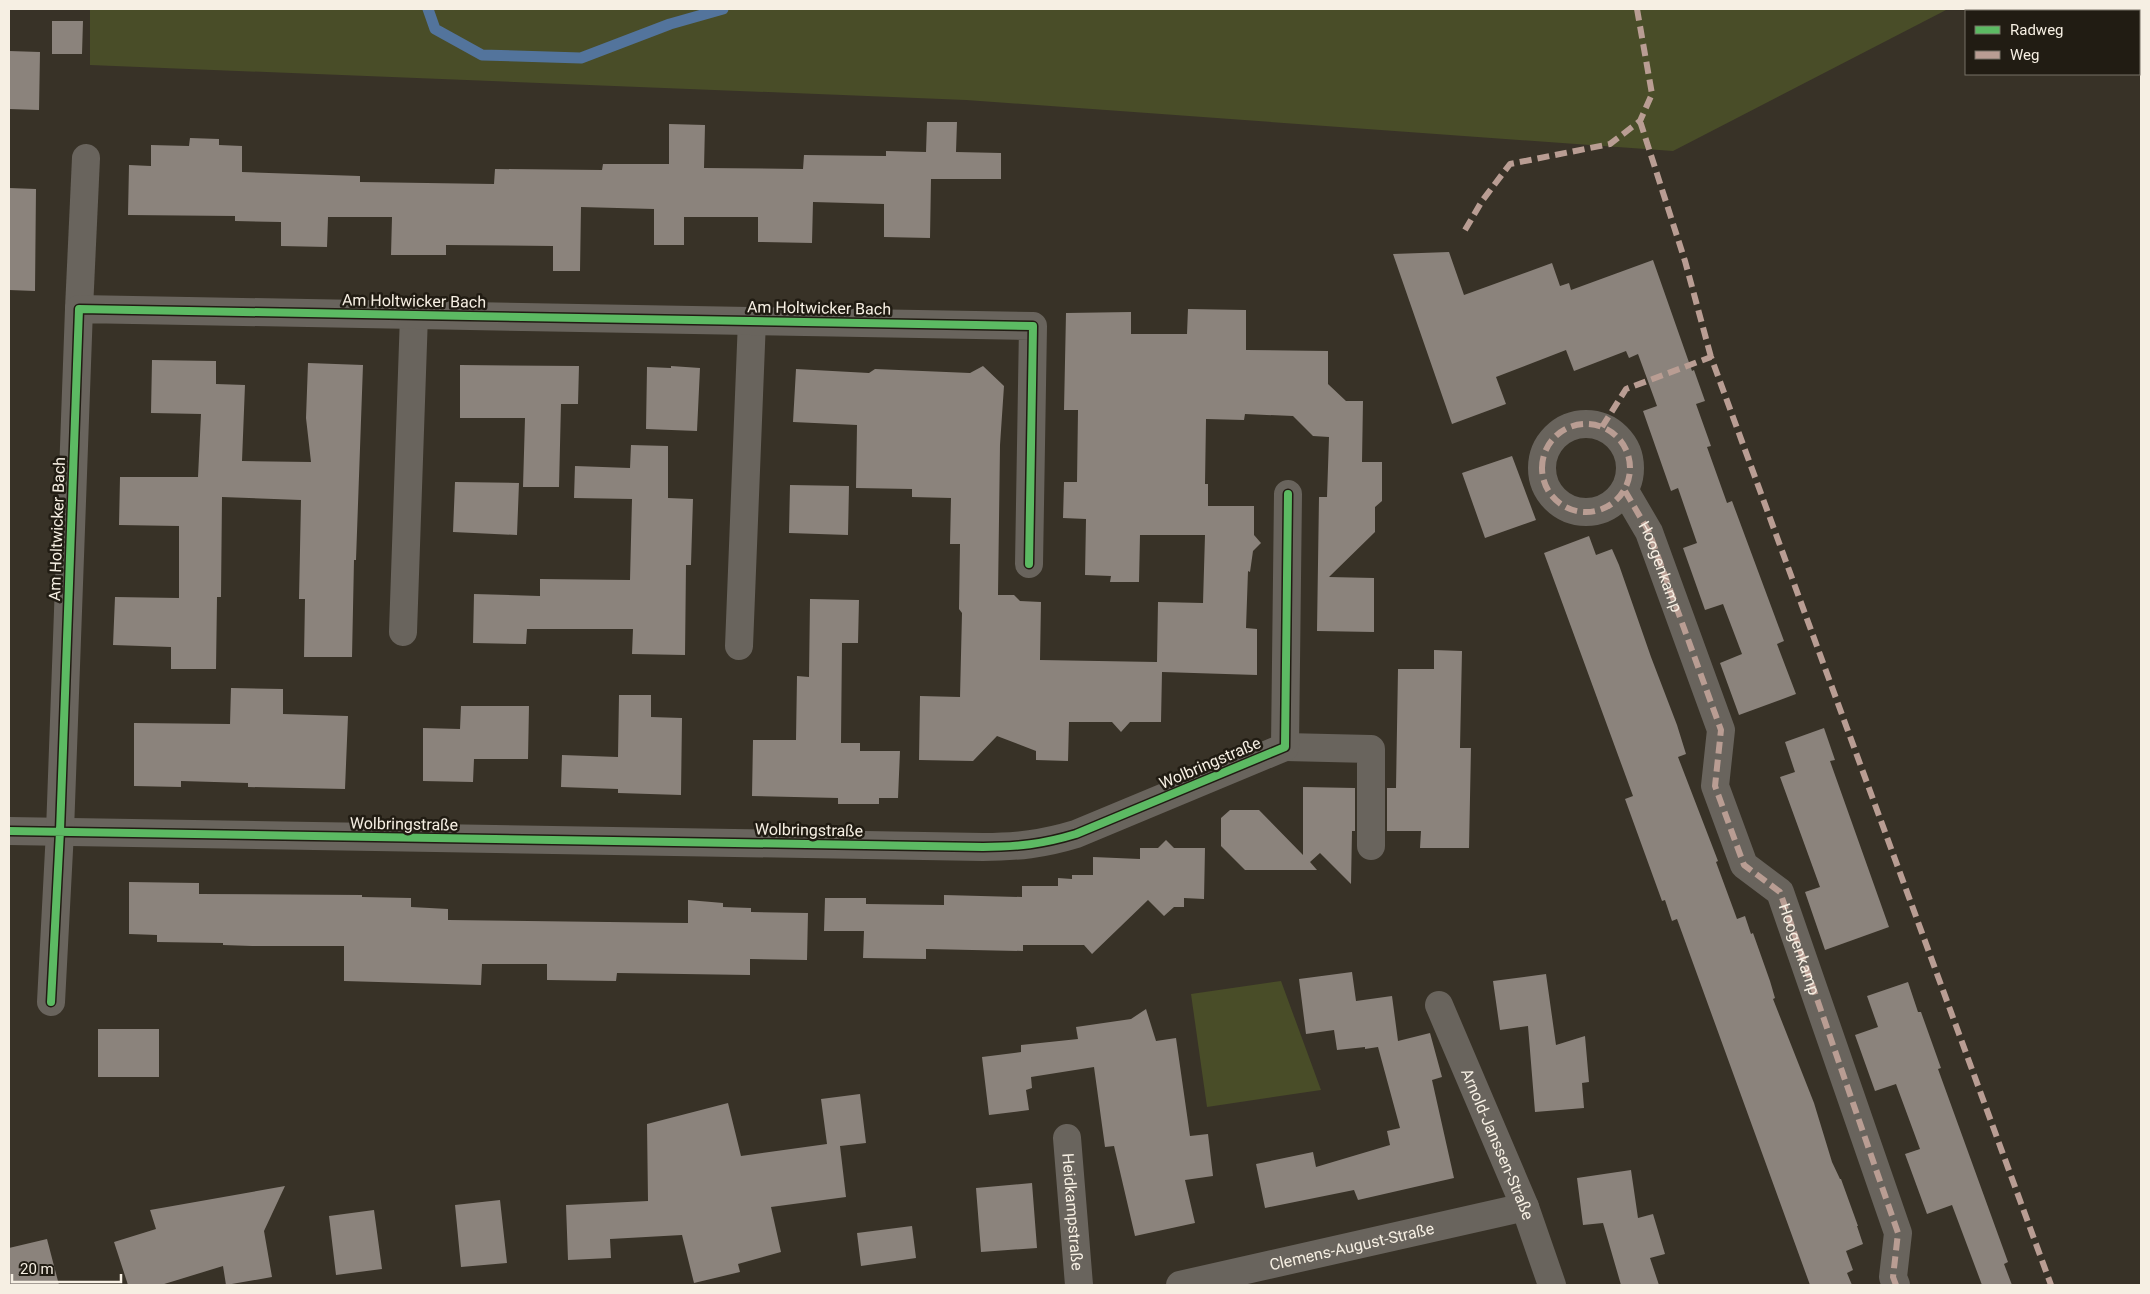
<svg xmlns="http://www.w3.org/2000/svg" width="2150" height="1294" font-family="Roboto,sans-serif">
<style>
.green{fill:#494d28}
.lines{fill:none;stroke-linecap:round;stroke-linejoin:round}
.stream{stroke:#53749c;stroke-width:11}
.building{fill:#8b837c}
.street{stroke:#69645d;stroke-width:28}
.quiet{stroke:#b99d93;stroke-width:6;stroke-dasharray:12 6;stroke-linecap:butt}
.cycleway-casing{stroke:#211c13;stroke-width:11}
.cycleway{stroke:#5cba63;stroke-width:8}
.labels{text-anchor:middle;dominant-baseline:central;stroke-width:5;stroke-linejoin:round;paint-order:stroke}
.street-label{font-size:16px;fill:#f6efe3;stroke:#211c13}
</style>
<rect width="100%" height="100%" fill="#383227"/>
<path class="green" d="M 90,9 L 1948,9 L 1673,151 L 966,100 L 90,65 Z
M 1281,981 L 1321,1090 L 1207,1107 L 1191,994 Z"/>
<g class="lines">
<path class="stream" d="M 428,9 L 435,29 L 482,55 L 581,58 L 670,24 L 723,9"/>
</g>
<path class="building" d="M 52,21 L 83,21 L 82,54 L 52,54 Z
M 9,51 L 40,52 L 39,110 L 9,109 Z
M 927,122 L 957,122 L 956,152 L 1001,153 L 1001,179 L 931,179 L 930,238 L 884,237 L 884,204 L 813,202 L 812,243 L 758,242 L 758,217 L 684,217 L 684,245 L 654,245 L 654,209 L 581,207 L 580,271 L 553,271 L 553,246 L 446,245 L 446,255 L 391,255 L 392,217 L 328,217 L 327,247 L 281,246 L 281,222 L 235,221 L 235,216 L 128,215 L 129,165 L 151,166 L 151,145 L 189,146 L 190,138 L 219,139 L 219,145 L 242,146 L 242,172 L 360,176 L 360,182 L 494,184 L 495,169 L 602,170 L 603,164 L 669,164 L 669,124 L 705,125 L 704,168 L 803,169 L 804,155 L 886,156 L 886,151 L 926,152 Z
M 9,188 L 36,189 L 35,291 L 9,290 Z
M 1449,252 L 1464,295 L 1552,263 L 1560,286 L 1569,283 L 1571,290 L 1653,260 L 1692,371 L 1694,370 L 1705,401 L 1696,404 L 1711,446 L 1707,447 L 1727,503 L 1732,501 L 1784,641 L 1777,644 L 1796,694 L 1739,715 L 1720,663 L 1742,654 L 1723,604 L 1705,610 L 1683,548 L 1697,543 L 1678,488 L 1671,491 L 1643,411 L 1657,406 L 1638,354 L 1629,358 L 1626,351 L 1574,371 L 1566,350 L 1496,377 L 1506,404 L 1452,424 L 1393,254 Z
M 1188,309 L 1246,310 L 1246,350 L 1328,351 L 1328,384 L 1346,401 L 1363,401 L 1362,462 L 1382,462 L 1382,501 L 1375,507 L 1375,532 L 1329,577 L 1374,578 L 1374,632 L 1317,631 L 1319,497 L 1327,497 L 1329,437 L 1313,436 L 1293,416 L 1245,414 L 1244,420 L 1206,419 L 1205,484 L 1208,484 L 1208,506 L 1254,506 L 1254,535 L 1261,543 L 1253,551 L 1250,572 L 1248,571 L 1246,628 L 1257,629 L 1257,675 L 1162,672 L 1161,722 L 1130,722 L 1121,732 L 1112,722 L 1069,722 L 1068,761 L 1036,760 L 1036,751 L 997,736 L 973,761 L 919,760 L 920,696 L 960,697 L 962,613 L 959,609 L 960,544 L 950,544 L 951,498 L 912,497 L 912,489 L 856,488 L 857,425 L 793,422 L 796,369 L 869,373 L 875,369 L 970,373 L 983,366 L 1004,386 L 1000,445 L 998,595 L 1014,595 L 1020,601 L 1041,602 L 1040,660 L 1157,662 L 1158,602 L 1203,603 L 1205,535 L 1140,535 L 1139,582 L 1110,582 L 1111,576 L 1085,575 L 1086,519 L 1063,518 L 1064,482 L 1077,482 L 1078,410 L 1064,410 L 1066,313 L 1131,312 L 1131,334 L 1187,334 Z
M 152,360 L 216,361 L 216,384 L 245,385 L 242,461 L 311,462 L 306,418 L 308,363 L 363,365 L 356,560 L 354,560 L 352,657 L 304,657 L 305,599 L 299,599 L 301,500 L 222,497 L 221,597 L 217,597 L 216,669 L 171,669 L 171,647 L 113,645 L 115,597 L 179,598 L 179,526 L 119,525 L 120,477 L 198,477 L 201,414 L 151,413 Z
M 460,365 L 579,366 L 578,404 L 561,404 L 559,487 L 523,487 L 525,418 L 460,418 Z
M 671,366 L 700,368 L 697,431 L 646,429 L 647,367 L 671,368 Z
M 631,445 L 668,446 L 668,498 L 693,499 L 691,565 L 686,565 L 685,655 L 632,654 L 633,629 L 527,629 L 526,644 L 473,643 L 474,594 L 540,596 L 540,579 L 630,580 L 632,499 L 574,498 L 575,466 L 630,468 Z
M 1512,456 L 1536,520 L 1485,538 L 1462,473 Z
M 455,482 L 519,483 L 517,535 L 453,532 Z
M 790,485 L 849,486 L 848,535 L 789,533 Z
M 1589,536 L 1596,555 L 1612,549 L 1619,565 L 1651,657 L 1677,725 L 1686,754 L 1678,757 L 1718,861 L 1716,862 L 1737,919 L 1745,916 L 1751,934 L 1753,933 L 1770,981 L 1775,998 L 1773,999 L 1814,1103 L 1832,1162 L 1840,1179 L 1841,1179 L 1858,1226 L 1857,1226 L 1863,1244 L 1846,1251 L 1853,1270 L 1847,1273 L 1852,1285 L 1810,1285 L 1677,919 L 1672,921 L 1665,900 L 1662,901 L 1625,799 L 1633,796 L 1544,553 Z
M 810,599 L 859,600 L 858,643 L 842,643 L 841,743 L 860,743 L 860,751 L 900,751 L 898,798 L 879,798 L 879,804 L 838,804 L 838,798 L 752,796 L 753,740 L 796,740 L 797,676 L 809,677 Z
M 1434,650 L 1462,651 L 1460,748 L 1471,748 L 1469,848 L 1420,848 L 1421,831 L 1387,831 L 1387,788 L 1396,788 L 1398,669 L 1434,669 Z
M 231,688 L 283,689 L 283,714 L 348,716 L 345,789 L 248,787 L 248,783 L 181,781 L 181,787 L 134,786 L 134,723 L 230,724 Z
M 619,695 L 651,695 L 651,717 L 682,718 L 681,795 L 618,793 L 618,789 L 561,787 L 562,755 L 618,757 Z
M 461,706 L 529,706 L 528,759 L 474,759 L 473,782 L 423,781 L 423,728 L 460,729 Z
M 1824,728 L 1835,760 L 1830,761 L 1889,927 L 1825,950 L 1805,892 L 1820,887 L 1780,777 L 1795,772 L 1785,742 Z
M 1303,787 L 1355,788 L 1355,831 L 1352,831 L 1351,884 L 1320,853 L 1310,862 L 1317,870 L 1245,870 L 1221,846 L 1221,818 L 1230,810 L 1259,810 L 1303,855 Z
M 1166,840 L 1174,848 L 1205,848 L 1204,899 L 1184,898 L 1184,907 L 1174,907 L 1164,916 L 1148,900 L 1092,954 L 1084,945 L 1023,945 L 1023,951 L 926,949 L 926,959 L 863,958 L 864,931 L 824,931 L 825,898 L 866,898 L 866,904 L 944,905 L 944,895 L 1022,897 L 1022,886 L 1058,886 L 1058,878 L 1072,879 L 1072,875 L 1093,875 L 1093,857 L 1140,859 L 1140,848 L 1158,848 Z
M 129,882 L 199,883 L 199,894 L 362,895 L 362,897 L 411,898 L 411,907 L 448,909 L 448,920 L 688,923 L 688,900 L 723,903 L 723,907 L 751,908 L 751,912 L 808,913 L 807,960 L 750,959 L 750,975 L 617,973 L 616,981 L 547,980 L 547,964 L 482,964 L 481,985 L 344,981 L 344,946 L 252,946 L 223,945 L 223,943 L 157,942 L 157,935 L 129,934 Z
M 1352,972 L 1356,1001 L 1392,996 L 1398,1041 L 1430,1033 L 1442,1077 L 1432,1080 L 1454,1178 L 1358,1200 L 1354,1190 L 1265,1208 L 1256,1164 L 1313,1152 L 1316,1167 L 1390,1145 L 1387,1131 L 1400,1128 L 1378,1047 L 1365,1049 L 1365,1047 L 1337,1050 L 1334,1030 L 1306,1034 L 1299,979 Z
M 1546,974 L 1556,1045 L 1585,1036 L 1589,1082 L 1582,1083 L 1584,1108 L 1535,1112 L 1528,1026 L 1500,1030 L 1493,981 Z
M 1908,982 L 1918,1012 L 1921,1012 L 1941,1068 L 1938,1069 L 2008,1262 L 2004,1264 L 2012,1285 L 1982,1285 L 1952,1205 L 1927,1214 L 1905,1154 L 1920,1149 L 1896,1084 L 1875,1091 L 1855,1035 L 1878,1027 L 1867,996 Z
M 1146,1009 L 1156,1041 L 1176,1038 L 1190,1136 L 1208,1134 L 1213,1176 L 1185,1180 L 1195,1223 L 1135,1236 L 1114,1146 L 1105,1147 L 1094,1067 L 1031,1077 L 1032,1088 L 1026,1090 L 1029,1110 L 989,1115 L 982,1057 L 1021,1052 L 1021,1045 L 1078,1039 L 1076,1027 L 1131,1019 Z
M 98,1029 L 159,1029 L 159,1077 L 98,1077 Z
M 860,1094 L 866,1143 L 840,1146 L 846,1197 L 771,1207 L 781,1252 L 738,1264 L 740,1272 L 694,1283 L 682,1235 L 610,1239 L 611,1258 L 568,1260 L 566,1205 L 648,1201 L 647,1124 L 728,1103 L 741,1156 L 827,1144 L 821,1099 Z
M 1631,1170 L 1638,1218 L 1653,1214 L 1665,1254 L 1650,1258 L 1659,1285 L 1621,1285 L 1603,1223 L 1583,1225 L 1577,1178 Z
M 1032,1183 L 1037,1248 L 981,1252 L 976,1188 Z
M 285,1186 L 264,1231 L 272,1277 L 226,1285 L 223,1266 L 161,1285 L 128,1285 L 114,1242 L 156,1229 L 150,1210 Z
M 500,1200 L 507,1263 L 461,1267 L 455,1205 Z
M 374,1210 L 382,1269 L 336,1275 L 329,1216 Z
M 912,1226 L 916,1258 L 861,1266 L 857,1233 Z
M 47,1239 L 59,1285 L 9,1285 L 9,1248 Z"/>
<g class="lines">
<g class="street">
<path d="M 79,309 L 86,158"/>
<circle cx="1586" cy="468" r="44"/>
<path id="s1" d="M 1625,491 L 1649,532 L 1721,730 L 1715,786 L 1744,865 L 1780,892 L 1898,1233 L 1893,1277 L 1896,1285"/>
<path d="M 403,632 L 414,315"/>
<path d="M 739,646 L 752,320"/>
<path d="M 1285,747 L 1371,749 L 1371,846"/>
<path d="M 9,831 L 983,847 C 1017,847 1043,844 1076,834 L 1285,747 L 1288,494"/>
<path d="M 51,1002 L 60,831 L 79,309 L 1033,326 L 1029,564"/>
<path id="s2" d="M 1439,1005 L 1525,1207 L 1552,1285"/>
<path id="s3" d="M 1067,1138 L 1079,1285"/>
<path id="s4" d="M 1180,1285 L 1525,1207"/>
</g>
<path class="quiet" d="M 1640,121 L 1685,261 L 1711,357
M 1465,230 L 1482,201 L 1510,164 L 1610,144 L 1640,121 L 1652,94 L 1637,9
M1542 468a44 44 0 1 1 88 0a44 44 0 1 1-88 0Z
M 1602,427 L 1626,389 L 1711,357 L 2051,1285
M 1625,491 L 1649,532 L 1721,730 L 1715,786 L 1744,865 L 1780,892 L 1898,1233 L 1893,1277 L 1896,1285"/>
<g class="cycleway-casing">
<path id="cycleway" d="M 9,831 L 983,847 C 1017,847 1043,844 1076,834 L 1285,747 L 1288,494
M 51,1002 L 60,831 L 79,309 L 1033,326 L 1029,564"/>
</g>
<use href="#cycleway" class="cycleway"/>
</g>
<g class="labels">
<g class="street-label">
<text transform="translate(414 301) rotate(1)">Am Holtwicker Bach</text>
<text transform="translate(819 308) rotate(1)">Am Holtwicker Bach</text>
<text transform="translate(57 529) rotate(-88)">Am Holtwicker Bach</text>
<text stroke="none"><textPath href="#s1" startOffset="84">Hoogenkamp</textPath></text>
<text transform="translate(1210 763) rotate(-23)">Wolbringstraße</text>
<text transform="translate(404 824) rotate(1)">Wolbringstraße</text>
<text transform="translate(809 830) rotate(1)">Wolbringstraße</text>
<text stroke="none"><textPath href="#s1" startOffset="504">Hoogenkamp</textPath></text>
<text stroke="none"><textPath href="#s2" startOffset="151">Arnold-Janssen-Straße</textPath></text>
<text stroke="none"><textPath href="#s3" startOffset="74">Heidkampstraße</textPath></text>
<text stroke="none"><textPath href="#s4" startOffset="176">Clemens-August-Straße</textPath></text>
</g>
</g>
<rect width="2150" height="1294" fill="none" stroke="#f6efe3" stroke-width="20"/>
<rect x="1965" y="10" width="175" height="65" fill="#211c13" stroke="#767066"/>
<rect x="1975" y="26" width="25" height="8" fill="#5cba63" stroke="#767066"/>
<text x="2010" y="35" font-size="15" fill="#f6efe3">Radweg</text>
<rect x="1975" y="51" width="25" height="8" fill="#b99d93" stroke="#767066"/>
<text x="2010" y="60" font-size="15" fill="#f6efe3">Weg</text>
<path d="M12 1274v8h109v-8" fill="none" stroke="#f6efe3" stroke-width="2.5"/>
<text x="20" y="1274" font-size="15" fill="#f6efe3" stroke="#211c13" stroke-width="4" paint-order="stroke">20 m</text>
</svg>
